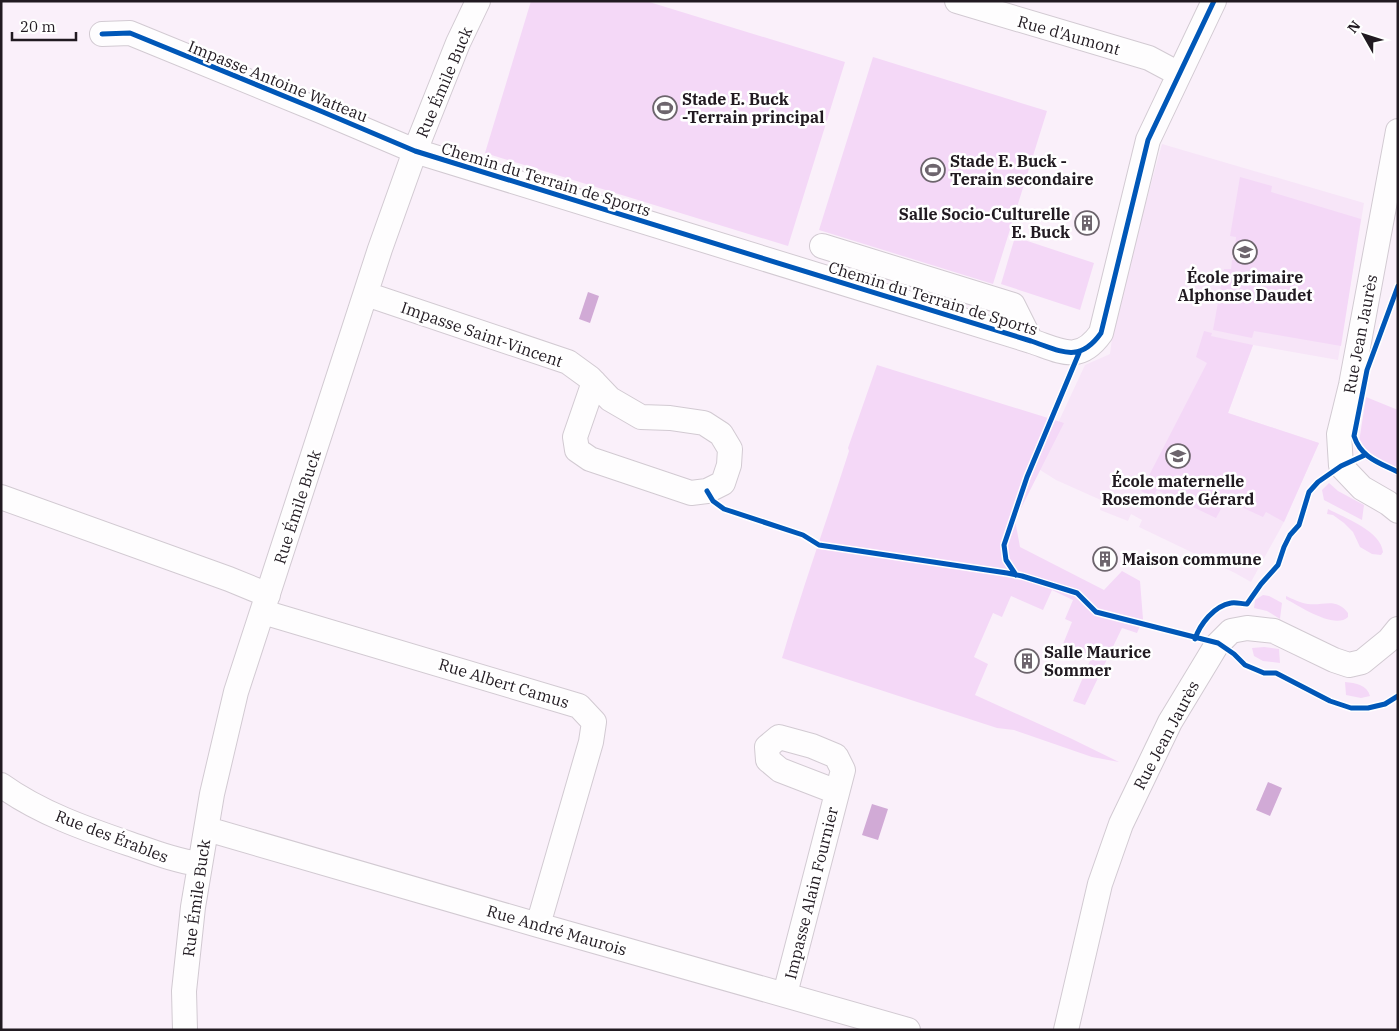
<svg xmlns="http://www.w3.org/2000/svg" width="1399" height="1031" font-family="'IBM Plex Serif',serif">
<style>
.built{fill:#f7e5f8}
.green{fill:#f4d8f7}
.water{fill:#d1aad6}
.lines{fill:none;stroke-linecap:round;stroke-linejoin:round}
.minor-casing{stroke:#d2cad2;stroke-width:26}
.minor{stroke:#fefdfe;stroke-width:24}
.cycleway-casing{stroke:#fff;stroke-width:8}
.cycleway{stroke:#0057b8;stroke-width:5}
.labels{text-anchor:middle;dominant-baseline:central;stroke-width:5;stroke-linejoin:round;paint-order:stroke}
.street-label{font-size:16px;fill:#211a21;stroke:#fff}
.poi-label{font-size:16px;font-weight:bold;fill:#211a21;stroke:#fff;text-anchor:start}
</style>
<rect width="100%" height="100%" fill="#faf0fa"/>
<path class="built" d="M 1162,144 L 1364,203 L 1338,360 L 1253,345 L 1228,413 L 1319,443 L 1284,522 L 1251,582 L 1235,573 L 1139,527 L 1142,520 L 1131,514 L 1128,521 L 1100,510 L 1103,501 L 1056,480 L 1037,468 L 1085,365 L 1110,354 L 1115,315 Z"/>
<path class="green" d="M 531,1 L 646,1 L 845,62 L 788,246 L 485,153 Z
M 873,57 L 1047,111 L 993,284 L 819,230 Z
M 1240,177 L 1272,186 L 1271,192 L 1361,219 L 1341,346 L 1254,331 L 1252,338 L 1213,330 L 1224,269 L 1231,269 L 1232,260 L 1234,260 L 1236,237 L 1230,236 Z
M 1015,237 L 1094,263 L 1080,310 L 1001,284 Z
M 1204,331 L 1212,333 L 1211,336 L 1253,345 L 1228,413 L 1319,443 L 1284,522 L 1266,512 L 1263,517 L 1226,500 L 1216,518 L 1157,490 L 1153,497 L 1141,491 L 1207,363 L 1196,357 Z
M 877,365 L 1064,423 L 1015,520 L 1020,547 L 1104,590 L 1122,571 L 1140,581 L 1143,619 L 1137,633 L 1122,628 L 1085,705 L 1073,701 L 1092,656 L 1063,644 L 1072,622 L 1065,619 L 1073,600 L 1052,590 L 1043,610 L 1011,596 L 1002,617 L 993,613 L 974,657 L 988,664 L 975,695 L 1070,738 L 1119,762 L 1092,757 L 1014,730 L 997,728 L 782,658 C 802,589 827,520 849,451 L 848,448 Z
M 1366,397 L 1398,410 L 1398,477 L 1364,459 L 1359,442 Z
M 1329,483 L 1338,491 L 1364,505 L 1362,520 L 1324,500 L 1322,490 Z
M 1328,509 C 1345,518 1381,531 1383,552 L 1381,555 L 1372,554 L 1360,547 L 1353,532 L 1344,523 L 1333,515 L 1327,514 Z
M 1263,595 L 1269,596 L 1282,603 L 1280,619 L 1267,611 L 1254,608 L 1255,600 Z
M 1286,596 C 1293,599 1300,603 1308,604 C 1324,606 1336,597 1348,613 L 1348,617 C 1335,630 1299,606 1286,599 Z
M 1264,647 L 1279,649 L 1280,663 L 1263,661 L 1254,656 L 1252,648 Z
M 1345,682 C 1356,683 1367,685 1370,696 L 1361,698 L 1346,695 Z"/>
<path class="water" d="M 588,292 L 599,296 L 590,323 L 579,319 Z
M 1268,782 L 1282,788 L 1270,816 L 1256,810 Z
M 872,804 L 888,809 L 878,840 L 862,835 Z"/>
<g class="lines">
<g class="minor-casing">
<path id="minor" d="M 957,1 L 1149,58 L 1179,74
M 102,34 L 130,33 L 323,112 L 415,151 L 1031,341 C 1061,351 1079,364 1101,333 L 1148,140 L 1214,1
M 1398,131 L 1351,385 L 1339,434 L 1341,466 L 1362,488 L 1388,503 L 1398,511
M 822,246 L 1013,305 L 1031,341
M 366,294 L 568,362 L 590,378 L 610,399 L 641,417 L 670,418 L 704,423 L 721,434 L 730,449 L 729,465 L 723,483 L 707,491 L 691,493 L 590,459 L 577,450 L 575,437 L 594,382
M 1,497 L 229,579 L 268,595
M 263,612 L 579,706 L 594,722 L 591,742 L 538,925
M 1,785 C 40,813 86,829 130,844 C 153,852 176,861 200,864
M 207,829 L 538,925 L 908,1030
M 785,994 L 843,770 L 836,756 L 812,746 L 779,737 L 767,747 L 768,760 L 780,770 L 837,792
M 185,1030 L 184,991 L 193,907 L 212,794 L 236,692 L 380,249 L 415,151 L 458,43 L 478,1
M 1066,1030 L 1100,884 L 1121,824 L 1170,722 L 1216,646 L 1231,631 L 1247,628 L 1274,631 L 1334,660 L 1349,665 L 1362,662 L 1389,640 L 1398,629"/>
</g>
<use href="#minor" class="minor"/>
<g class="cycleway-casing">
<path id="cycleway" d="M 102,34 L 130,33 L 323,112 L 415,151 L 1031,341 C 1061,351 1079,364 1101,333 L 1148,140 L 1214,1
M 1398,286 L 1367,370 L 1354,436 C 1361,458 1380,463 1398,472
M 707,491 L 713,501 L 724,509 L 803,535 L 819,545 L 1007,573 L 1022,576 L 1077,593 L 1096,612 L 1218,643 L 1234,654 L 1245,665 L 1264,673 L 1276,673 L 1330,701 L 1351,708 L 1368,708 L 1385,704 L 1398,696
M 1016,575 L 1006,560 L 1004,545 L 1027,477 L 1079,353
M 1195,639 C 1200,624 1214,606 1231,603 C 1236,602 1242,604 1247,604 L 1261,584 L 1278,565 L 1284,547 L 1290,535 L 1299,525 L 1309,492 L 1318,482 L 1341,466 L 1365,455"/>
</g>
<use href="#cycleway" class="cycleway"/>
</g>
<defs>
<g id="stadium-ring" transform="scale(1.25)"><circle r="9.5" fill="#fff" stroke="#6d656d" stroke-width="1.5"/><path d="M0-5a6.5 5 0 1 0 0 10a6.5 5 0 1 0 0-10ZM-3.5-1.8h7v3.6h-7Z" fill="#6d656d"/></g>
<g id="building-ring" transform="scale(1.25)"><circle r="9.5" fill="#fff" stroke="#6d656d" stroke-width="1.5"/><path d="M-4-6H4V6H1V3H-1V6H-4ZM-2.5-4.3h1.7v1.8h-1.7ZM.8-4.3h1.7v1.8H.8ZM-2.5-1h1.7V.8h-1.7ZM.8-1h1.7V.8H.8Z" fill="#6d656d"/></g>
<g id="school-ring" transform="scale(1.25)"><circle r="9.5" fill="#fff" stroke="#6d656d" stroke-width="1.5"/><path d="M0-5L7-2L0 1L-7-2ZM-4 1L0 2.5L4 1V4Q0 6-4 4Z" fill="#6d656d"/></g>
</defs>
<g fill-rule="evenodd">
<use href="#stadium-ring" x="665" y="108"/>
<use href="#stadium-ring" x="933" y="170"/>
<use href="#building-ring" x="1087" y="223"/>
<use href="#school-ring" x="1245" y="252"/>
<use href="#school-ring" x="1178" y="456"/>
<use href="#building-ring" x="1105" y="559"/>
<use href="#building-ring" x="1027" y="661"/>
</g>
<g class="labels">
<g class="street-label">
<text transform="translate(1069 35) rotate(16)">Rue d'Aumont</text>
<text transform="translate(278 81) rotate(22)">Impasse Antoine Watteau</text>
<text transform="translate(444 82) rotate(-67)">Rue Émile Buck</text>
<text transform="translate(546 179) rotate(17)">Chemin du Terrain de Sports</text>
<text transform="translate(933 298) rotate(17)">Chemin du Terrain de Sports</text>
<text transform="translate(482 334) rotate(19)">Impasse Saint-Vincent</text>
<text transform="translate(1360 334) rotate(-79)">Rue Jean Jaurès</text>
<text transform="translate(297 507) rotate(-72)">Rue Émile Buck</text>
<text transform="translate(504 683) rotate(17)">Rue Albert Camus</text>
<text transform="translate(1166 735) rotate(-62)">Rue Jean Jaurès</text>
<text transform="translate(112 836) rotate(21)">Rue des Érables</text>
<text transform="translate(811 893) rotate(-76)">Impasse Alain Fournier</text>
<text transform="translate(196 898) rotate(-82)">Rue Émile Buck</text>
<text transform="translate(557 930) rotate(16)">Rue André Maurois</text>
</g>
<g class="poi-label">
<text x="682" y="99">Stade E. Buck<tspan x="682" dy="18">-Terrain principal</tspan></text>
<text x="950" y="161">Stade E. Buck -<tspan x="950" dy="18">Terain secondaire</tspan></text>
<text x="1070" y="214" text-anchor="end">Salle Socio-Culturelle<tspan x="1070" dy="18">E. Buck</tspan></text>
<text x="1245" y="277" text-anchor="middle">École primaire<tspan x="1245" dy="18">Alphonse Daudet</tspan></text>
<text x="1178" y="481" text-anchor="middle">École maternelle<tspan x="1178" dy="18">Rosemonde Gérard</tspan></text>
<text x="1122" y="559">Maison commune</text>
<text x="1044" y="652">Salle Maurice<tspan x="1044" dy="18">Sommer</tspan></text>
</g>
</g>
<rect width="1399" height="1031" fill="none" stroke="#211a21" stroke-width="5"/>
<g transform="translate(1364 35) rotate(309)" stroke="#ffffff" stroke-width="4" paint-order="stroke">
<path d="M0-4L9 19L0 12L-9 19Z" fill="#211a21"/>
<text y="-8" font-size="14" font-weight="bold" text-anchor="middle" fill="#211a21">N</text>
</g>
<path d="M12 32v8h64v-8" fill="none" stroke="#211a21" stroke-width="2.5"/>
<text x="20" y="32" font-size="15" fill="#211a21" stroke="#ffffff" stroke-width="4" paint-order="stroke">20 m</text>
</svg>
